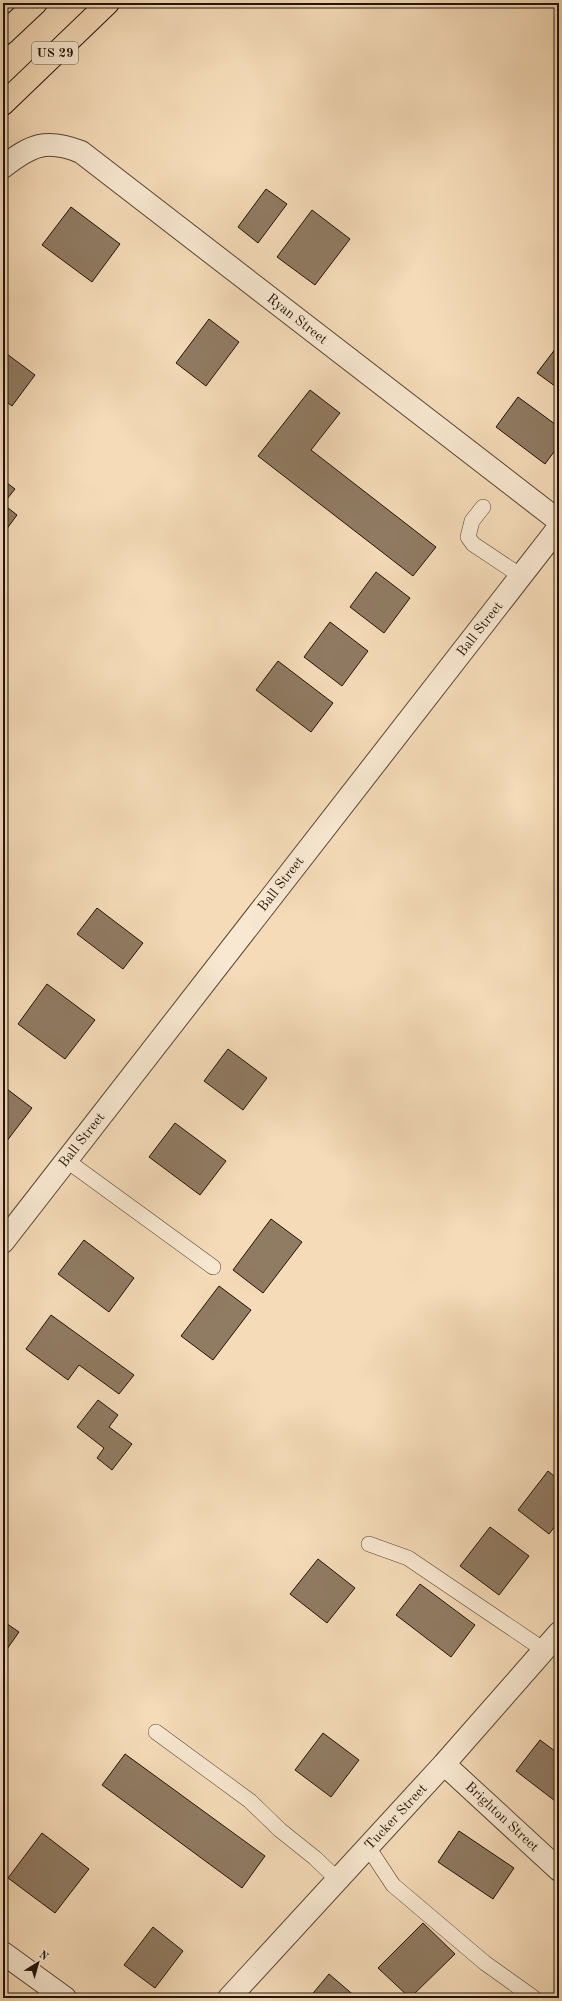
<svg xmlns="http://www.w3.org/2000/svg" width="562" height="2001" font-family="'Old Standard TT',serif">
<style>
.building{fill:#907b63;stroke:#231306}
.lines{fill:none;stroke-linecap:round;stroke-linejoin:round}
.service-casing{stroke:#584532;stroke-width:16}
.minor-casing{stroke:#584532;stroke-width:24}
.motorway-casing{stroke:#231306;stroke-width:24}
.service{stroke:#f8e8d1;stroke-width:15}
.minor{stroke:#f8e8d1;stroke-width:22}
.motorway{stroke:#f5dbb8;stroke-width:22}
.labels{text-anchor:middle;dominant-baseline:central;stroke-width:4;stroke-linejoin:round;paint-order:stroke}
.shield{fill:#f8e8d1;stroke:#635343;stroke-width:1}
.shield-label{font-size:13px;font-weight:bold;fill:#231306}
.street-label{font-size:14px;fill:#231306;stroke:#f8e8d1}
</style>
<rect width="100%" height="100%" fill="#f5dbb8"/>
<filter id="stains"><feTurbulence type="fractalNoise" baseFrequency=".005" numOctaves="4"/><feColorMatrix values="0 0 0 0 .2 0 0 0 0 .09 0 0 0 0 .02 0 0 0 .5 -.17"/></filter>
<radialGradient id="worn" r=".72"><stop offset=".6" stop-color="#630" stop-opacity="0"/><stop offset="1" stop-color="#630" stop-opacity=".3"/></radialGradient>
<path class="building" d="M 266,189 L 287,204 L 258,243 L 238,227 Z
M 71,207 L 120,244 L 92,282 L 42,245 Z
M 312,210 L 350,239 L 315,285 L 277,257 Z
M 209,319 L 239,342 L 206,386 L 176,363 Z
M 559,344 L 559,389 L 537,373 Z
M 3,351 L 35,375 L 12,406 L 3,399 Z
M 310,390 L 340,413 L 311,450 L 436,547 L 413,576 L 258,456 Z
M 518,397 L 559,427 L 559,445 L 545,464 L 496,427 Z
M 3,480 L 15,489 L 3,504 L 17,515 L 3,534 Z
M 376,572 L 410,598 L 384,633 L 350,607 Z
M 330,622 L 368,651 L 342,686 L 304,657 Z
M 278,661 L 333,703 L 311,732 L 256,690 Z
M 97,908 L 143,943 L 123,969 L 77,934 Z
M 47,984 L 95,1020 L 65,1059 L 18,1024 Z
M 228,1049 L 267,1078 L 243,1110 L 204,1081 Z
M 3,1086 L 32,1108 L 3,1146 Z
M 175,1123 L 226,1161 L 200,1195 L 149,1157 Z
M 271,1219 L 302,1242 L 263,1293 L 233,1270 Z
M 84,1240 L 134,1278 L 109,1312 L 58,1274 Z
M 219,1286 L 251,1310 L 213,1360 L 181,1336 Z
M 51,1315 L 134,1375 L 119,1394 L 79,1365 L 68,1380 L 26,1349 Z
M 98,1400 L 118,1415 L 109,1427 L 132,1444 L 112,1470 L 97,1458 L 104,1448 L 77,1427 Z
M 548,1471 L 559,1480 L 559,1521 L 549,1534 L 518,1510 Z
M 490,1527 L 529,1556 L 499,1595 L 460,1566 Z
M 318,1559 L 355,1588 L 327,1623 L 290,1594 Z
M 420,1584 L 475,1625 L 451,1657 L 396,1615 Z
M 3,1621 L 19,1632 L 5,1652 L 3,1651 Z
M 323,1733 L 359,1760 L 331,1797 L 295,1770 Z
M 540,1740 L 559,1754 L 559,1804 L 516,1771 Z
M 125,1754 L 265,1856 L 242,1888 L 102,1785 Z
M 459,1831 L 514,1868 L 493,1899 L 438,1862 Z
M 42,1833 L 89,1869 L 55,1913 L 8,1878 Z
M 423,1923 L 455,1954 L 410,1998 L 378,1968 Z
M 153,1927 L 183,1951 L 155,1988 L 124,1965 Z
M 329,1974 L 357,1998 L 309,1998 Z"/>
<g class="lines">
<g class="service-casing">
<path id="service" d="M 483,507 L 472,521 L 468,537 L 473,544 L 521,576
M 66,1160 L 213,1267
M 369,1544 L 408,1558 L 544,1650
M 156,1732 L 250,1801 L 280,1830 L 315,1858 L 338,1880
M 368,1847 L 393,1885 L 485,1963 L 534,1998"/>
</g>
<g class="minor-casing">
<path id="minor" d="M 3,167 C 31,145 46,138 81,152 L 559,521
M 3,1242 L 559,527
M 444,1764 L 559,1870
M 3,1953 L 65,1998
M 229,1998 L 444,1764 L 559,1633"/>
</g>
<g class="motorway-casing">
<path id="motorway" d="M 3,34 L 36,3
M 3,104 L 108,3"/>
</g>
<use href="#service" class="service"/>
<use href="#minor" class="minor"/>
<use href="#motorway" class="motorway"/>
</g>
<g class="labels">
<rect class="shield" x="32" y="42" width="46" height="22" rx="3"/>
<g class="shield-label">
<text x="55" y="53">US 29</text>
</g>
<g class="street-label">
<text transform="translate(297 319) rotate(38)">Ryan Street</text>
<text transform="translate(480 629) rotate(-52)">Ball Street</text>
<text transform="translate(281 884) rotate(-52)">Ball Street</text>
<text transform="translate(82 1140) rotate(-52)">Ball Street</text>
<text transform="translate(396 1817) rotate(-47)">Tucker Street</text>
<text transform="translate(502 1817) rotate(43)">Brighton Street</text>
</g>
</g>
<rect width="562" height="2001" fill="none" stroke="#f5dbb8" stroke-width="16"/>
<rect x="4" y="4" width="554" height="1993" fill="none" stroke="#231306" stroke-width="2"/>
<rect x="8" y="8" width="546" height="1985" fill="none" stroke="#231306"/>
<g transform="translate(38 1963) rotate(37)" stroke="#f8e8d1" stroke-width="3" paint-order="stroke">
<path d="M0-3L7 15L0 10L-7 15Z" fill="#231306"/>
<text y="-6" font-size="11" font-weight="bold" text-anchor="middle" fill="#231306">N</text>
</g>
<rect width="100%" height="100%" filter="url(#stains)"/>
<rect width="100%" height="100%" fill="url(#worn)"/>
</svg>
